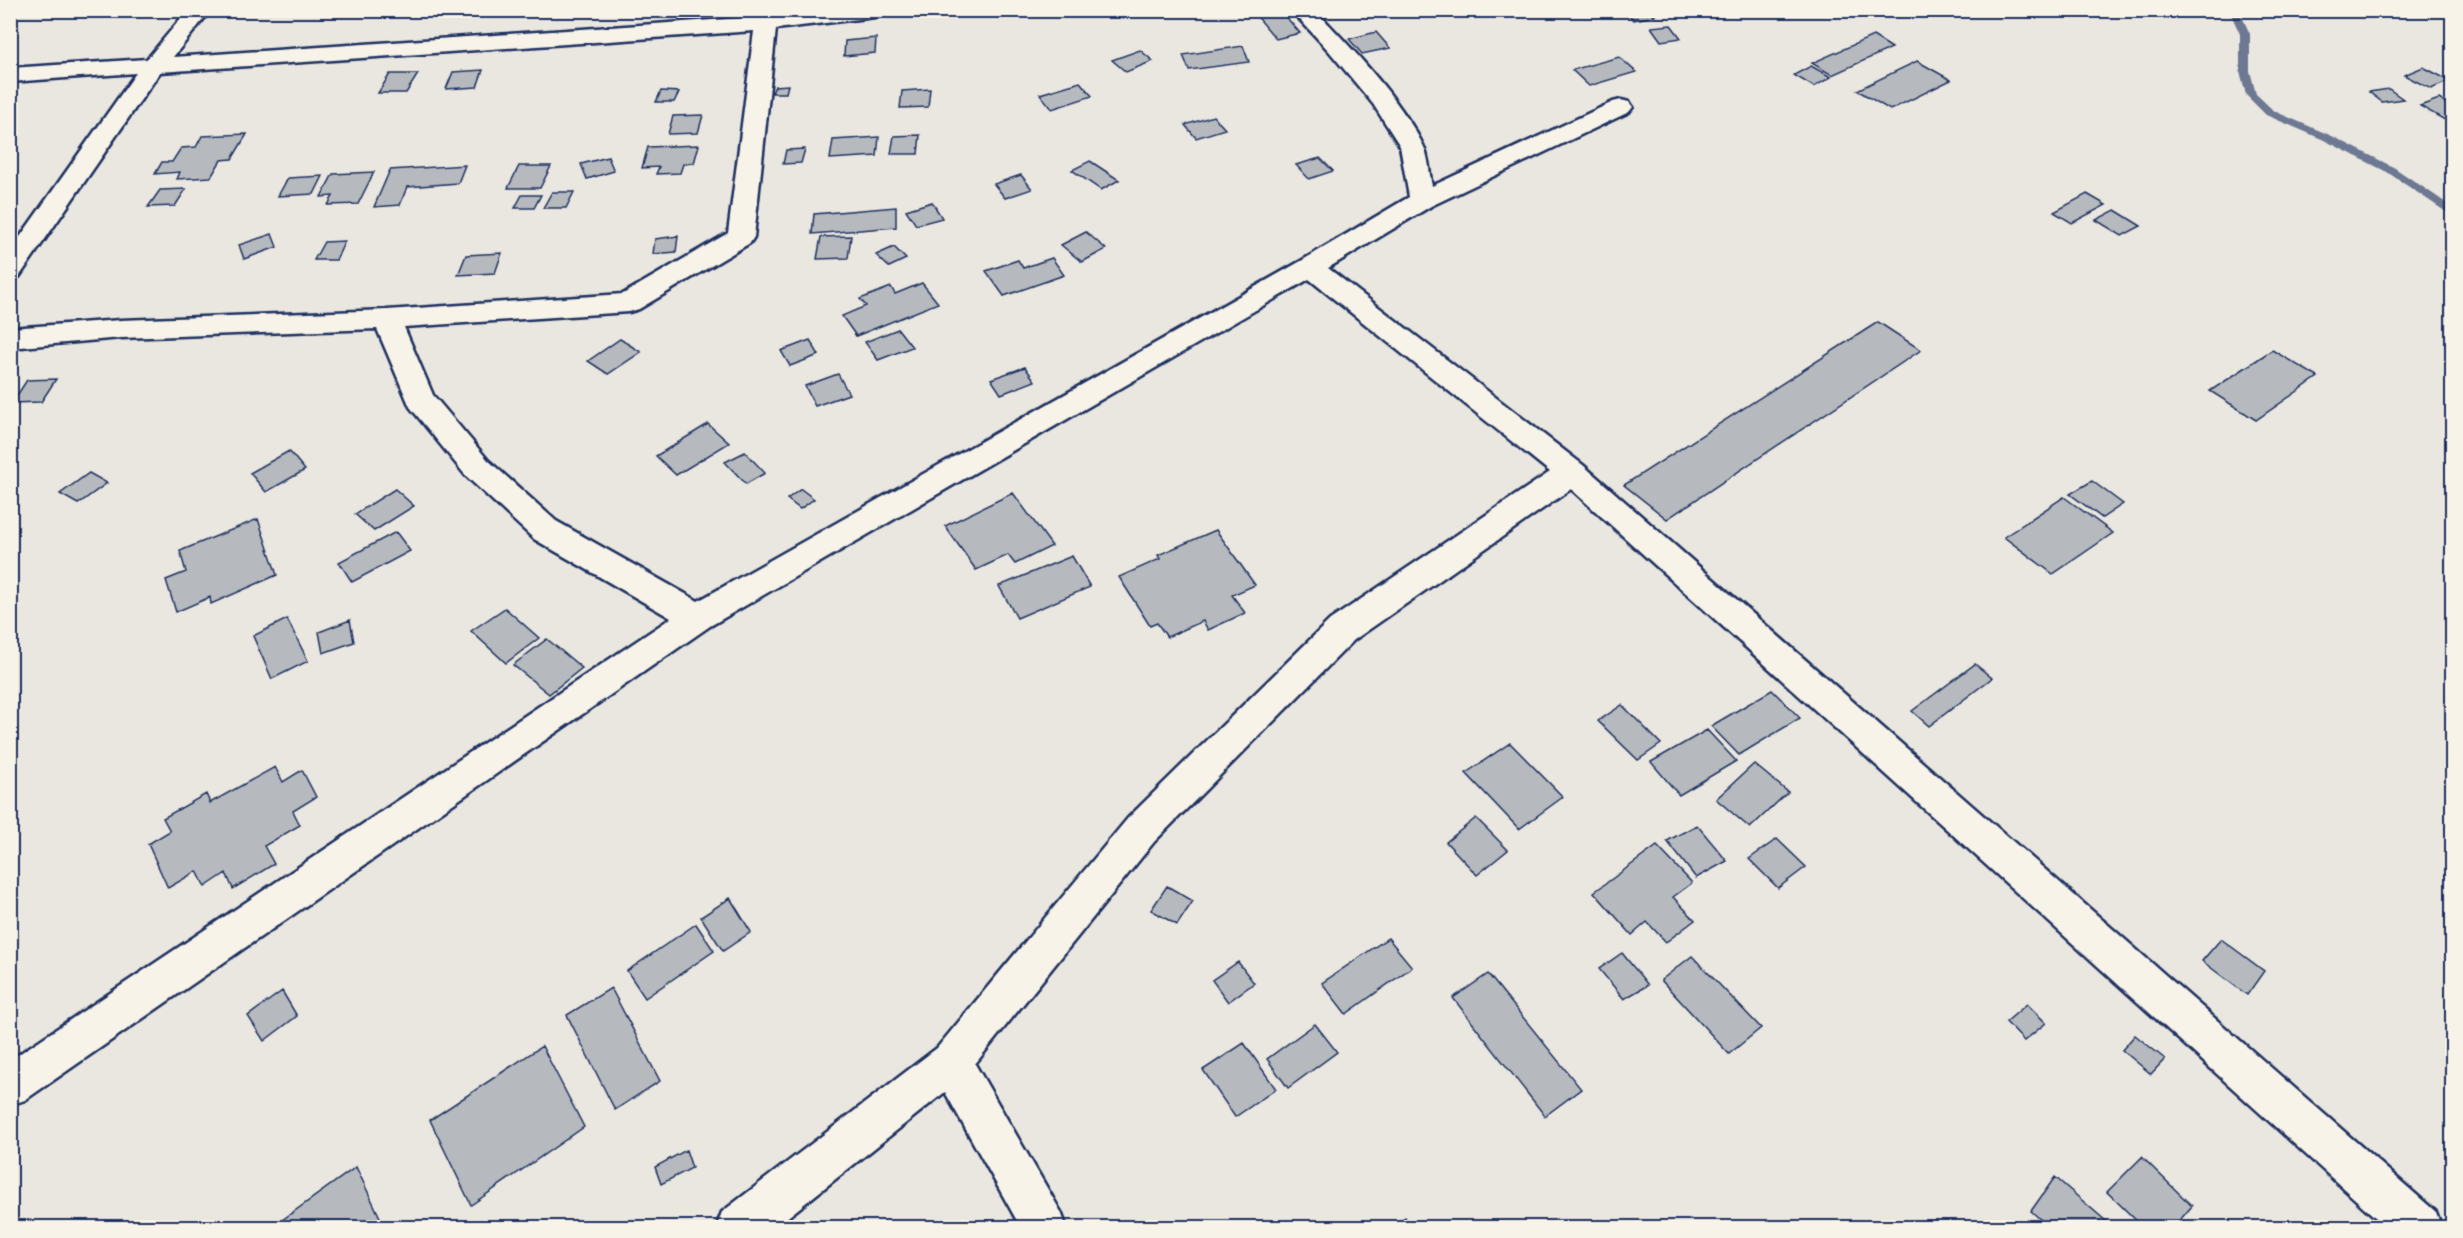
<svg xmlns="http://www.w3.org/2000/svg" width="2463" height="1238" font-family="'Shantell Sans',sans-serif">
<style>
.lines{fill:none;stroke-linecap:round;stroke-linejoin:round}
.stream{fill:#6d7892;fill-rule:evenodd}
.building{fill:#b6babf;stroke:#1b2f5e;stroke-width:1.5}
.street-casing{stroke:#1b2f5e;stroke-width:5}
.street{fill:#f7f3e8;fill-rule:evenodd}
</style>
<rect width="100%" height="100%" fill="#eae7e0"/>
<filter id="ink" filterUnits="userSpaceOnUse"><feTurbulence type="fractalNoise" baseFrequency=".0167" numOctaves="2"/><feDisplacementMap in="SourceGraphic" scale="12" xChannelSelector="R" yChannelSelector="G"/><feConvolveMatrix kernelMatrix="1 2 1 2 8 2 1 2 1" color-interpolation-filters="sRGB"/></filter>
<g filter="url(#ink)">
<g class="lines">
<path class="stream" d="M 2229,10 L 2239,10 L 2250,34 L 2250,71 L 2256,94 L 2274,111 L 2332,136 L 2395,168 L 2452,207 L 2452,216 L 2387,172 L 2324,140 L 2266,115 L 2246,95 L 2240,71 L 2240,34 Z"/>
</g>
<path class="building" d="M 1271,10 L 1280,10 L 1300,33 L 1276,39 L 1255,14 Z
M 1624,10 L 1650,10 L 1655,16 L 1634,20 Z
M 1671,25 L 1681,38 L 1661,41 L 1651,27 Z
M 1376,32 L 1390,48 L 1362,54 L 1349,39 Z
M 1873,36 L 1892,48 L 1832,75 L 1812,63 Z
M 876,38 L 875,53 L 844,56 L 845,41 Z
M 1243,46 L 1249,62 L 1189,70 L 1183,55 Z
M 1140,50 L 1153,61 L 1126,72 L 1112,60 Z
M 1619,57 L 1636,72 L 1589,86 L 1572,70 Z
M 1917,61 L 1951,80 L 1890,110 L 1857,90 Z
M 1811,66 L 1831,77 L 1814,87 L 1794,75 Z
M 2423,67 L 2450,81 L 2431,89 L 2404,75 Z
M 483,70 L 477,87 L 446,89 L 453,72 Z
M 390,74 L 418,74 L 406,93 L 378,93 Z
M 1080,82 L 1092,96 L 1052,109 L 1040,94 Z
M 788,85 L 786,93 L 772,93 L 775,86 Z
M 930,89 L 928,107 L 900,108 L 902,91 Z
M 2389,89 L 2403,99 L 2382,102 L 2369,92 Z
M 661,91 L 679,92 L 674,102 L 656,102 Z
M 2439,99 L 2452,107 L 2452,122 L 2450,123 L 2420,106 Z
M 703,115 L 698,133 L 668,134 L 673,116 Z
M 1213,116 L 1225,129 L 1196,138 L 1185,125 Z
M 247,134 L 232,159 L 221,160 L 211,177 L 177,179 L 180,172 L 155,174 L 162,162 L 172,162 L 181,148 L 196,147 L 202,136 Z
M 920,135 L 918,154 L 891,154 L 894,136 Z
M 879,137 L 877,156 L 830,159 L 833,140 Z
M 699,145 L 694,163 L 683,164 L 680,173 L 656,174 L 659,167 L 642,168 L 648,147 Z
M 805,149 L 801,163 L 783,164 L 786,150 Z
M 608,157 L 614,171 L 587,179 L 581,164 Z
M 1320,158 L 1333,171 L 1309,179 L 1296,165 Z
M 1090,161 L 1119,180 L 1101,190 L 1072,170 Z
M 465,165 L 458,183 L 407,187 L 400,205 L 374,207 L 390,170 Z
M 519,166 L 551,166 L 540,188 L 508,188 Z
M 374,172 L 358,204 L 328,205 L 333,196 L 321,197 L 333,174 Z
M 1021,175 L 1032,189 L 1005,198 L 994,184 Z
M 323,176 L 314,194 L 278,196 L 288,178 Z
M 186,189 L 175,206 L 148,207 L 160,190 Z
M 552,192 L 574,192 L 566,208 L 543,208 Z
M 2087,194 L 2106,205 L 2072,223 L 2054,212 Z
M 522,195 L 541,195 L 534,208 L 515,208 Z
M 932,202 L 942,218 L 916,225 L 906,210 Z
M 896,207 L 896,227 L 812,234 L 814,214 Z
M 2115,210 L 2141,226 L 2122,236 L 2096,220 Z
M 1086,232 L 1106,249 L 1082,262 L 1061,245 Z
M 272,234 L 277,247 L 244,259 L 239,245 Z
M 678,236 L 676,252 L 653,254 L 655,239 Z
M 851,236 L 848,258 L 817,259 L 821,237 Z
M 345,241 L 336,260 L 314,260 L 324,242 Z
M 894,247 L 906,259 L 889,267 L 876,255 Z
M 502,253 L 495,273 L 458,275 L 466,255 Z
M 1052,258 L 1064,275 L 1004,296 L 986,271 L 1018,260 L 1023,268 Z
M 922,283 L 938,303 L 856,336 L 842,316 L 866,306 L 860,299 L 891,287 L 895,294 Z
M 1878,322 L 1921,350 L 1667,519 L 1624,485 Z
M 898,329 L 912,347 L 878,360 L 865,342 Z
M 620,339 L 641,352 L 608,374 L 588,361 Z
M 810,340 L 819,355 L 790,366 L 781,351 Z
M 2272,350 L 2318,377 L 2256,420 L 2210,391 Z
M 1025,367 L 1035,381 L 1001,394 L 991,379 Z
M 838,374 L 849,394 L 815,406 L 805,386 Z
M 56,379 L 41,402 L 12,403 L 27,380 Z
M 708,424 L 729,443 L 676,475 L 656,456 Z
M 289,451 L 305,470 L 266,492 L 250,473 Z
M 745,452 L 765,473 L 746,484 L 725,462 Z
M 89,473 L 107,483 L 78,504 L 60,494 Z
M 2092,481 L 2123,504 L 2102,518 L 2070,494 Z
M 395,489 L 414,506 L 374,531 L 355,514 Z
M 801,489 L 814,499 L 800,509 L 787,499 Z
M 1013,493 L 1052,546 L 1015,564 L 1008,555 L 976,570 L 945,526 Z
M 2064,497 L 2113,533 L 2053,574 L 2004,537 Z
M 258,519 L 277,575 L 211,604 L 210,597 L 176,612 L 166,580 L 186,572 L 180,551 Z
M 1216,530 L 1255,585 L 1232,595 L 1245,613 L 1208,630 L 1203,621 L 1167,637 L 1157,623 L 1150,626 L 1119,577 L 1160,559 L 1158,555 Z
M 396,532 L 410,551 L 352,582 L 339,562 Z
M 1072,556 L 1090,587 L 1017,618 L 999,586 Z
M 505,608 L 539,638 L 506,663 L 471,631 Z
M 287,619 L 308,661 L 272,679 L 253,636 Z
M 350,620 L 354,642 L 323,653 L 319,632 Z
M 547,639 L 582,668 L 549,694 L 513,665 Z
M 1975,664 L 1992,678 L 1929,726 L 1912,711 Z
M 1772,690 L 1800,718 L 1739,755 L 1711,726 Z
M 1622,705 L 1661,744 L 1638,760 L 1598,721 Z
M 1707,730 L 1736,761 L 1679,795 L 1651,762 Z
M 1510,743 L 1563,797 L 1519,829 L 1466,773 Z
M 1754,764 L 1788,792 L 1750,828 L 1716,799 Z
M 275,767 L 283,782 L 302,770 L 316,797 L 293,811 L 300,825 L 264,846 L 274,864 L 233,889 L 226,873 L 205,887 L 197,871 L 168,888 L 148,844 L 170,831 L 163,818 L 206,794 L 210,803 Z
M 1476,818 L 1508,850 L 1477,875 L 1446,842 Z
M 1697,825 L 1727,861 L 1696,878 L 1667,841 Z
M 1777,839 L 1806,867 L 1778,888 L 1749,859 Z
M 1657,846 L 1692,883 L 1673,897 L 1695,920 L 1666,942 L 1647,922 L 1632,935 L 1594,892 Z
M 1167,886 L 1193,901 L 1177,925 L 1151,910 Z
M 730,898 L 751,932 L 723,951 L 701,917 Z
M 696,924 L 714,951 L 645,998 L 627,971 Z
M 1388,938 L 1412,967 L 1346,1014 L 1322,983 Z
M 2221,939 L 2264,971 L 2247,995 L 2202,961 Z
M 1622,953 L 1648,985 L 1624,999 L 1599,969 Z
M 1692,956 L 1761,1028 L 1729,1054 L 1661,980 Z
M 1238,962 L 1254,983 L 1228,1002 L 1212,980 Z
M 1488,974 L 1581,1089 L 1545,1116 L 1453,998 Z
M 611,988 L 660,1081 L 615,1110 L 567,1015 Z
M 282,991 L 297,1016 L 264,1041 L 248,1016 Z
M 2027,1004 L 2046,1023 L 2024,1041 L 2006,1022 Z
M 1315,1024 L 1337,1052 L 1288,1088 L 1267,1059 Z
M 2135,1035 L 2165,1059 L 2151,1074 L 2122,1050 Z
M 1244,1043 L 1276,1089 L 1235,1117 L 1203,1070 Z
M 542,1046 L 584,1127 L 471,1205 L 430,1120 Z
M 686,1150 L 692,1168 L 661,1184 L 655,1167 Z
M 2142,1157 L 2192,1206 L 2173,1228 L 2144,1228 L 2107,1192 Z
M 356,1167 L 385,1228 L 271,1228 Z
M 2055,1177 L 2114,1228 L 2050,1228 L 2031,1211 Z
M 1405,1217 L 1411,1228 L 1389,1228 Z"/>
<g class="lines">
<g class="street-casing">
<path id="street" d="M 188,10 L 211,10 L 173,57 L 785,15 L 786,10 L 808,10 L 808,13 L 886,10 L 883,15 L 875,17 L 776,29 L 754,237 L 750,243 L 639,309 L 629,312 L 404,327 L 433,395 L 488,460 L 556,521 L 698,601 L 1301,261 L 1409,197 L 1400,146 L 1373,104 L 1329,51 L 1291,10 L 1315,10 C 1351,47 1400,99 1423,145 C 1429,156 1429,173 1432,186 L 1613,102 L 1621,100 L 1629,102 L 1633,107 L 1629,112 L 1431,206 L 1328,268 L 1583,465 L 2436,1212 L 2442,1228 L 2387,1228 L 1571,489 L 1354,640 L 1154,842 L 975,1064 L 1061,1212 L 1067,1228 L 1021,1228 L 945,1092 L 774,1228 L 716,1228 L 722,1212 L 937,1048 L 1128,818 L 1330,620 L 1550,472 L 1309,279 L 710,626 L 25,1100 L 10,1105 L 10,1060 L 671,618 L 534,539 L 466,476 L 410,407 L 377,329 L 121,338 L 10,348 L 10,328 L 121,320 L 387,310 L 623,294 L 728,233 L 754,31 L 160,72 L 19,277 L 10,280 L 10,251 L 136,73 L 10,82 L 10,68 L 147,59 Z"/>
</g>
<use href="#street" class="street"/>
</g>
</g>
<rect width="2463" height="1238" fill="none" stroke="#f7f3e8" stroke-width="36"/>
<rect x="18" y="18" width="2427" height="1202" fill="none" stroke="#1b2f5e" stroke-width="2" filter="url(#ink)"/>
</svg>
